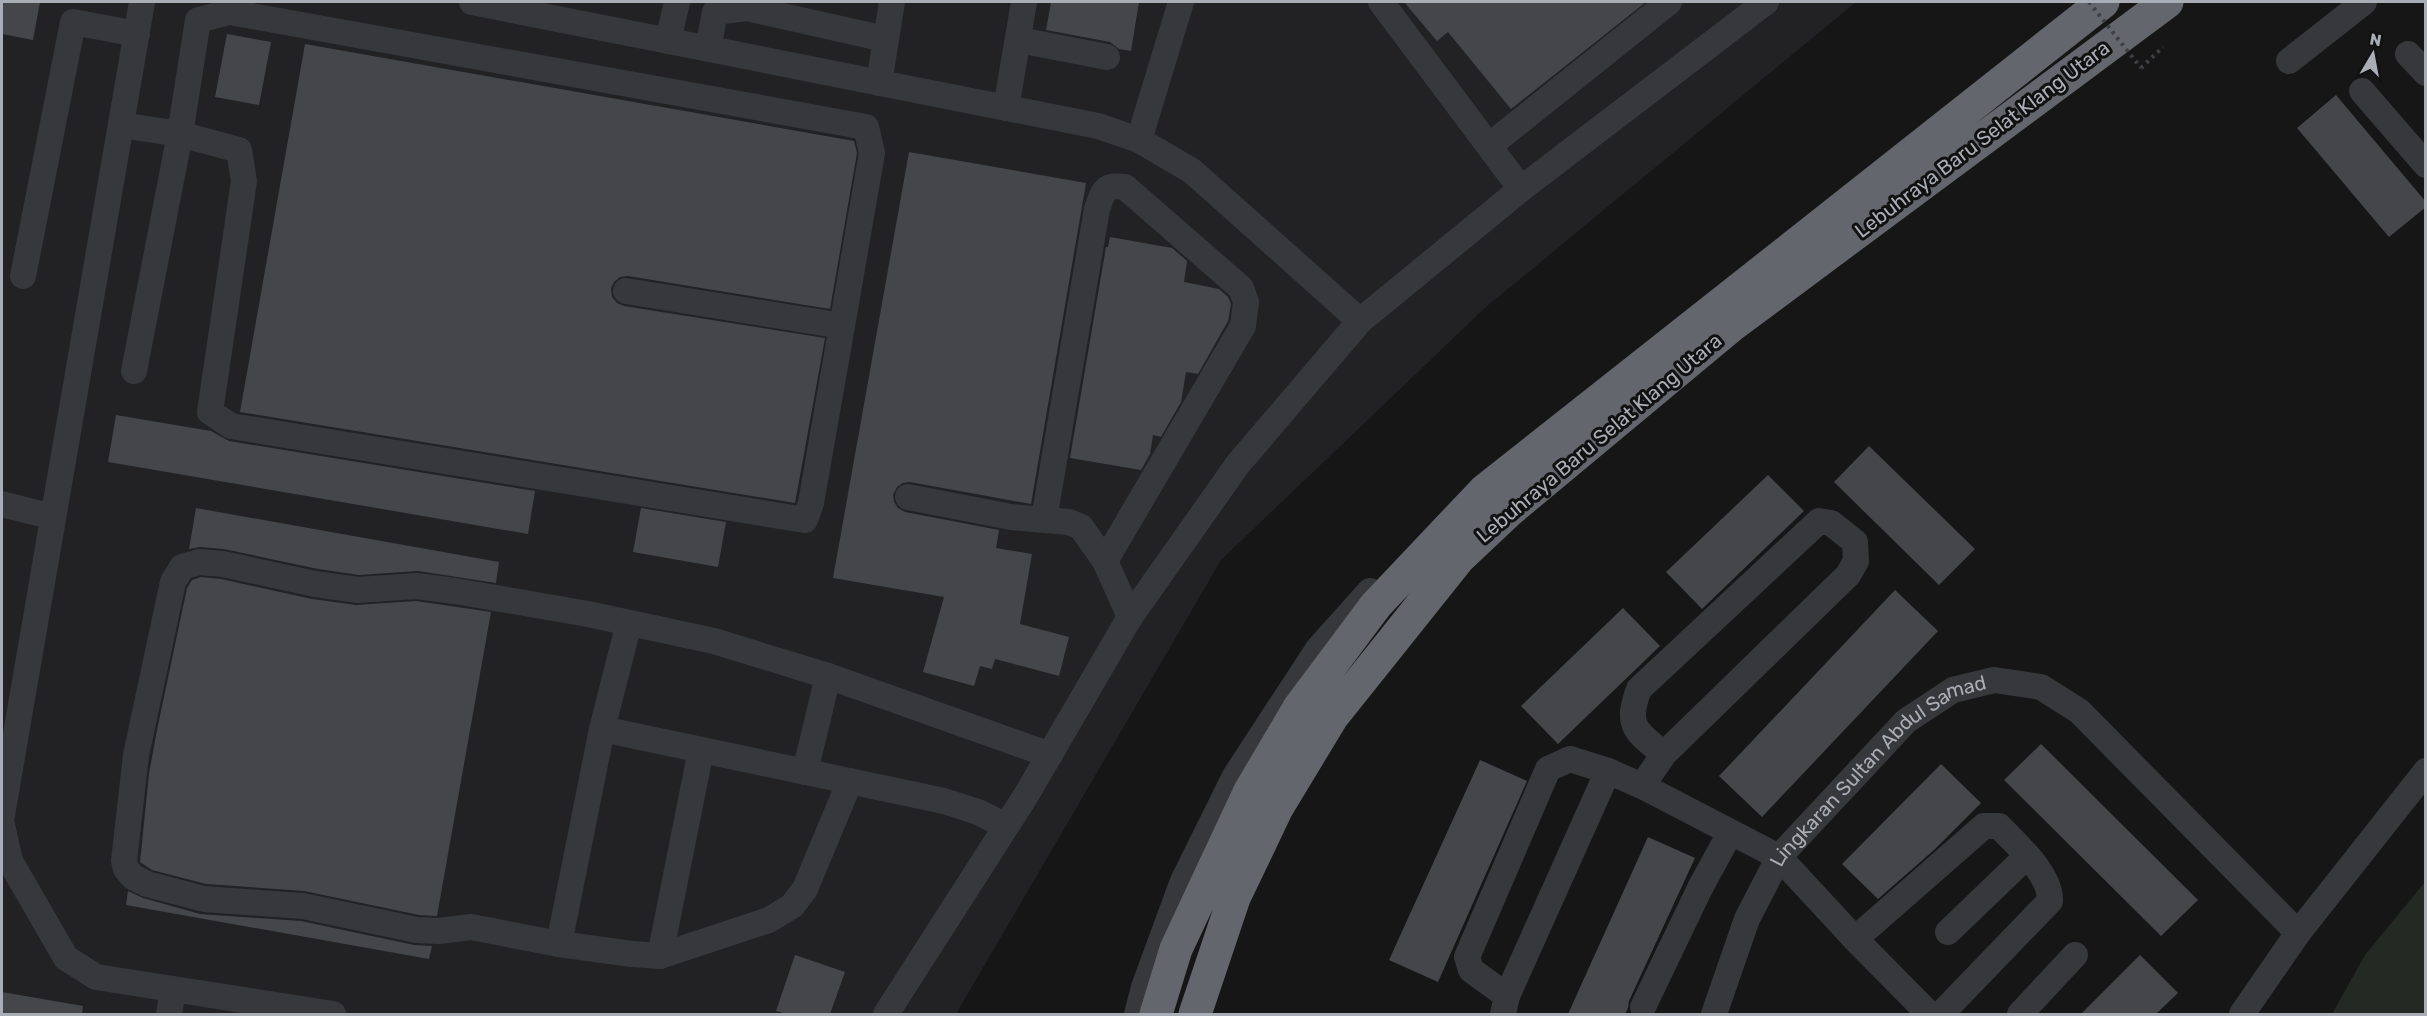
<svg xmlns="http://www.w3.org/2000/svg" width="2427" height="1016" font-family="Rubik,sans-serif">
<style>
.built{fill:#222224}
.green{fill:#222a23}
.building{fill:#45464a}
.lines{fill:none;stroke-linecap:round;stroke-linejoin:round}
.path{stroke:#3d3f43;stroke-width:4;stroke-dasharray:3 4.5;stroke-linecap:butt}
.minor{stroke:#37383c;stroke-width:26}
.highway{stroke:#63666c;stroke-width:33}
.path-bridge{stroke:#3d3f43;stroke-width:4;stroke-dasharray:3 4.5;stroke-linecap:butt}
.labels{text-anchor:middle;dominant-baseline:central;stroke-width:6;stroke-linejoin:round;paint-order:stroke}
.street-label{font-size:20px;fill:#a9aeb6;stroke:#111112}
</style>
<rect width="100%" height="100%" fill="#161617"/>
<path class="built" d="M 2,2 L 1856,2 L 1486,307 L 1221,560 L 956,1014 L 2,1014 Z"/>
<path class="green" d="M 2425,882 L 2425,1014 L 2332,1014 L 2365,955 Z"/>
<path class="building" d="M 2,2 L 40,2 L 33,40 L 2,34 Z
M 1051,2 L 1139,2 L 1131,51 L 1119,49 L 1110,42 L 1046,30 Z
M 1404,2 L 1646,2 L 1511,109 L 1448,32 L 1437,41 Z
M 227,34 L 271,42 L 259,105 L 215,97 Z
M 305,44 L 854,141 L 857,153 L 830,309 L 628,276 L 620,277 L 614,282 L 611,288 L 612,297 L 617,303 L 624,306 L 825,338 L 795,503 L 240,412 Z
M 2336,95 L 2426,202 L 2426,207 L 2389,237 L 2297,128 Z
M 909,152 L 1086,183 L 1031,504 L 910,482 L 903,483 L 897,487 L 893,495 L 894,502 L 898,508 L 905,512 L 999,530 L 996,548 L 1032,554 L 1020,624 L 1069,637 L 1059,676 L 995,659 L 992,669 L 980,666 L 974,686 L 923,672 L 944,597 L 833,578 Z
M 1110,237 L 1172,248 L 1187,261 L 1184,282 L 1219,289 L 1228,297 L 1231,304 L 1228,321 L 1198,374 L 1186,372 L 1181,402 L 1161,437 L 1153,435 L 1150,454 L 1141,470 L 1070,458 L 1106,247 L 1108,247 Z
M 116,415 L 211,431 L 229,441 L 535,491 L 528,534 L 108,462 Z
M 1869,446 L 1975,549 L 1939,585 L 1834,482 Z
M 1768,475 L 1804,511 L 1702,609 L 1666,572 Z
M 196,508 L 499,562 L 496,583 L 418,571 L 359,575 L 318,569 L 224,549 L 200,547 L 189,549 Z
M 641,508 L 726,522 L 718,567 L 633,552 Z
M 201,577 L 221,579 L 312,599 L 356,605 L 416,601 L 491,612 L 437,916 L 419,915 L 304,891 L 206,884 L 152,870 L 140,862 L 149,774 L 157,730 L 187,588 L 192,580 Z
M 1895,590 L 1938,631 L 1762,817 L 1719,776 Z
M 1623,608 L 1660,646 L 1558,744 L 1521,706 Z
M 2041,744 L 2198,900 L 2161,936 L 2004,780 Z
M 1480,760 L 1527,781 L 1438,982 L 1389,960 Z
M 1941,764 L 1981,803 L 1934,850 L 1878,899 L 1842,864 Z
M 1648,837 L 1695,858 L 1629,1001 L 1628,1008 L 1625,1014 L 1568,1014 Z
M 128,891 L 143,898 L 200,914 L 301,921 L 414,945 L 432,946 L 429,959 L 126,905 Z
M 795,955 L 845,972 L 830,1014 L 787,1014 L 776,1011 Z
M 2140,955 L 2178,993 L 2156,1014 L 2081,1014 Z
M 2,992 L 83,1006 L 82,1014 L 2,1014 Z"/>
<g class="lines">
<path class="path" d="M 2141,68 L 2163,47"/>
<g class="minor">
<path d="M 472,2 L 1098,126 L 1139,140 L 1192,171 L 1360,321"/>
<path d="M 1381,2 L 1521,189"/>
<path d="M 1019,40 L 1107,57"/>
<path d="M 668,41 L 677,2"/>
<path d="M 708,49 L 715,12 L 747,8 L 885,39"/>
<path d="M 2408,54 L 2426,73"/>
<path d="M 2289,61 L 2364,2"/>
<path d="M 879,83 L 892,2"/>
<path d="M 2362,91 L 2426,165"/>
<path d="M 1006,108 L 1024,2"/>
<path d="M 121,125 L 180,134 L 239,150 L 244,181 L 210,412 L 231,426 L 805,520 L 811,503 L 842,326"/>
<path d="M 1139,140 L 1181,2"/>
<path d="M 1489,146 L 1669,2"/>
<path d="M 23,276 L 73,22 L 137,34"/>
<path d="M 134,371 L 180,134 L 198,20 L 230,12 L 866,127 L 872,153 L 842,326 L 626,291"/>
<path d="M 908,497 L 1011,517 L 1069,522 L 1081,527 L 1105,561 L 1130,617"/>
<path d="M 2,504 L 53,517"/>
<path d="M 1044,519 L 1097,209 C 1104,191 1103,184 1125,187 L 1241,288 L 1246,302 L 1243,326 L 1105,561"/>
<path d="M 602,729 L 629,623"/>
<path d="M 805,772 L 828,676"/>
<path d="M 1642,786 L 1664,754 L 1848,575 L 1856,561 L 1855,542 L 1831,523 L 1819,521 L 1639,689 C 1625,726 1636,732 1664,754"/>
<path d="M 2,815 L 142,2"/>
<path d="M 2,825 L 10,861 L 66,958 L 96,977 L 333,1014"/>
<path d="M 1006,826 L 978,812 L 944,801 L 602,729 L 559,944 L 471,927 L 438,931 L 417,930 L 303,906 L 204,899 L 147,884 L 133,877 L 126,869 L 124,861 L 136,755 L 173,582 L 182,567 L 199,562 L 223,564 L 315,584 L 358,590 L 416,586 L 455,591 L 588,614 L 714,641 L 828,676 L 1050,755"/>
<path d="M 1948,932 L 2027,856"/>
<path d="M 1855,939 L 1984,826 L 1999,826 C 2017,845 2051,874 2050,901 L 1941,1014"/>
<path d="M 559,944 L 632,954 L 660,956 L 769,920 L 792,906 L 805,889 L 850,781"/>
<path d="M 660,956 L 701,750"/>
<path d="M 1507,996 L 1471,970 L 1467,957 L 1548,769 L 1570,759 L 1608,771"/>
<path d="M 1643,1007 L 1700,888 L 1730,833"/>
<path d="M 169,1014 L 173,990"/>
<path d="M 886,1014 L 1025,797 L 1130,617 L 1238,464 L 1360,321 L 1521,189 L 1766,2"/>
<path d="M 1137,1014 L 1144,987 L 1183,881 L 1235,776 L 1318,649 L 1370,591"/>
<path d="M 1503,1014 L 1507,996 L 1608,771 L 1642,786 L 1779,857 L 1855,939 L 1929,1014"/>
<path id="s1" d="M 1714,1014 L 1747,919 L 1779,857 L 1906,721 L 1953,690 L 1994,680 L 2041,687 L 2079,711 L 2298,933"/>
<path d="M 2020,1014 L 2075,955"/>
<path d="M 2242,1014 L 2298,933 L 2426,771"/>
</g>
<path class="highway" d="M 1156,1014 L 1176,949 L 1219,857 L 1250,791 L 1299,708 L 1376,605 L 1484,491 L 2103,2
M 1195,1014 L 1234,898 L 1277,808 L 1332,717 L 1459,558 L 1510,510 L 1731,326 L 2167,2"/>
<path class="path-bridge" d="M 2089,2 L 2141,68"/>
</g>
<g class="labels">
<g class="street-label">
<text transform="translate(1982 139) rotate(-37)">Lebuhraya Baru Selat Klang Utara</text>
<text transform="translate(1599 438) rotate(-40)">Lebuhraya Baru Selat Klang Utara</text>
<text stroke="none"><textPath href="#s1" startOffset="304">Lingkaran Sultan Abdul Samad</textPath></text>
</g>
</g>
<rect width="2427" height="1016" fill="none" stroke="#a9aeb6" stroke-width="6"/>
<g transform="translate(2373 54) rotate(10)" stroke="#111112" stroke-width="4.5" paint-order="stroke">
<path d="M0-4.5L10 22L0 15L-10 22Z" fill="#a9aeb6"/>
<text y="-9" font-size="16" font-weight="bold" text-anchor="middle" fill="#a9aeb6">N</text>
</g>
</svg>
